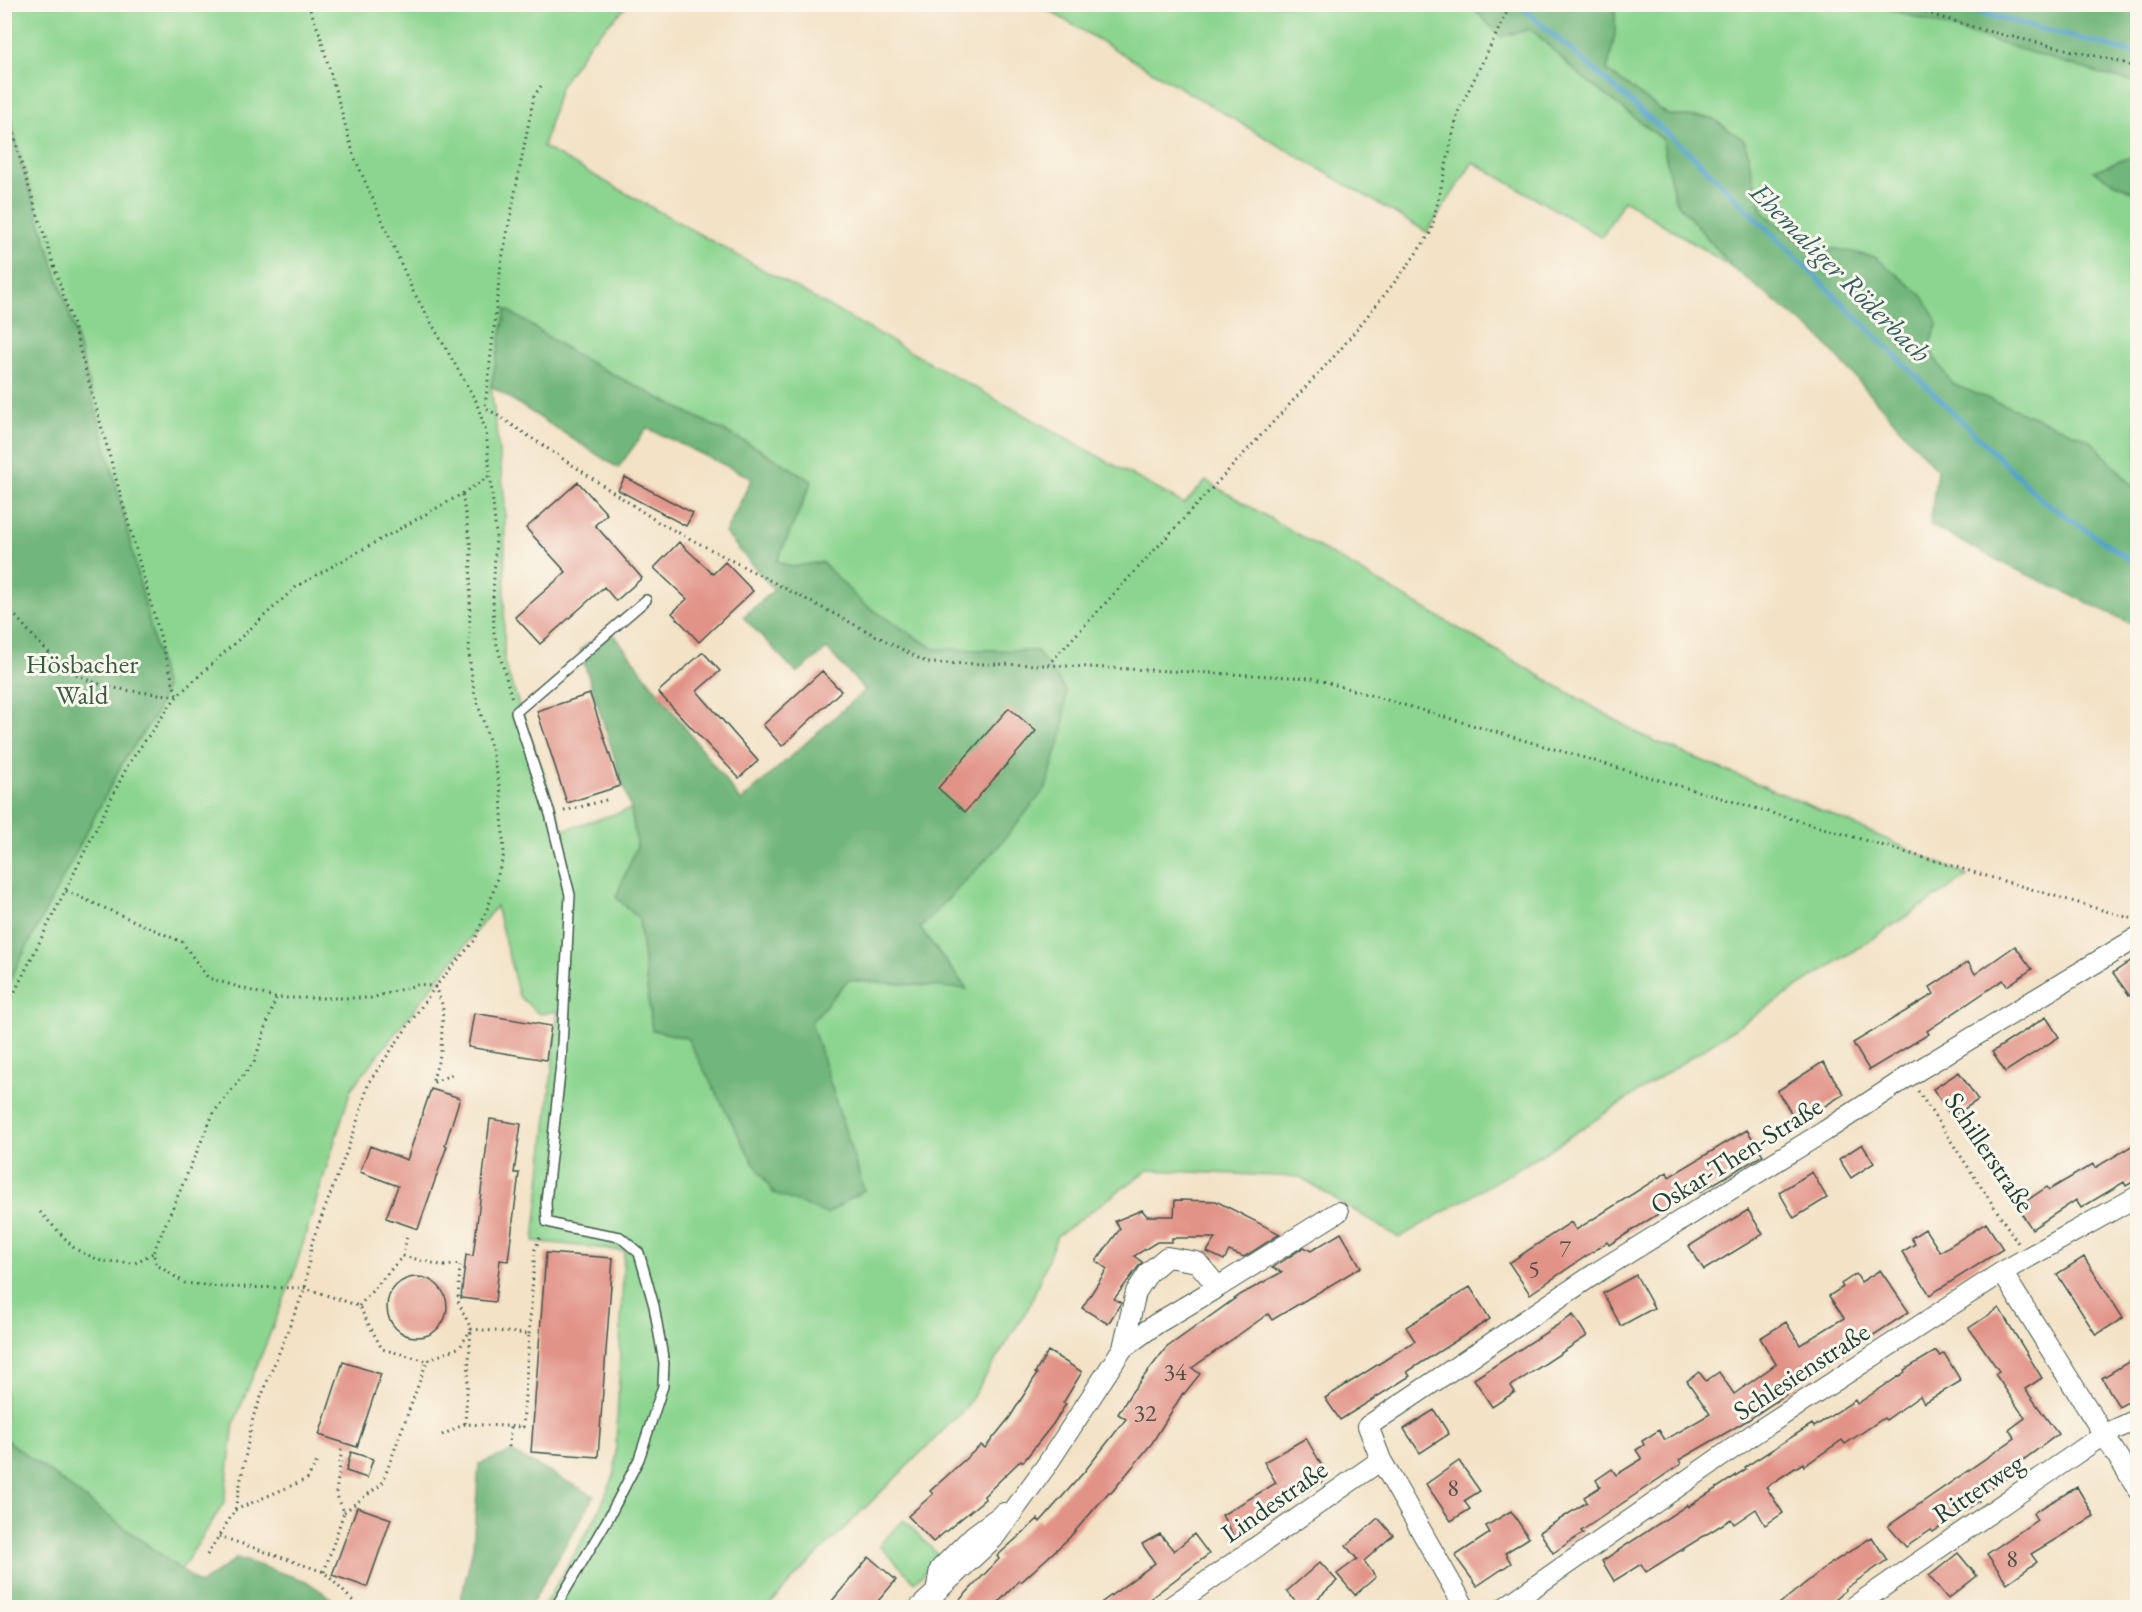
<svg xmlns="http://www.w3.org/2000/svg" width="2142" height="1612" font-family="'EB Garamond',serif">
<style>
.green{fill:#8cd590;stroke:#568962;stroke-width:1.5;fill-rule:evenodd}
.forest{fill:#71b67a;stroke:#487a57;stroke-width:1.5}
.lines{fill:none;stroke-linecap:round;stroke-linejoin:round}
.stream{stroke:#55a3ce;stroke-width:5}
.building{fill:#e29387}
.lane-casing{stroke:#3f564a;stroke-width:12}
.street-casing{stroke:#3f564a;stroke-width:22}
.path{stroke:#3f564a;stroke-width:3;stroke-dasharray:1.5 4.5;stroke-linecap:butt}
.lane{stroke:#fff;stroke-width:9}
.street{stroke:#fff;stroke-width:20}
.labels{text-anchor:middle;dominant-baseline:central;stroke-width:6;stroke-linejoin:round;paint-order:stroke}
.number-label{font-size:24px;fill:#505249}
.park-label{font-size:27px;fill:#355b46;stroke:#fbf7ec}
.street-label{font-size:27px;fill:#1f3d34;stroke:#fbf7ec}
.water-label{font-size:28px;font-style:italic;fill:#2f5c62;stroke:#fbf7ec}
</style>
<rect width="100%" height="100%" fill="#fbf7ec"/>
<filter id="ink" filterUnits="userSpaceOnUse"><feTurbulence type="fractalNoise" baseFrequency=".0167" numOctaves="2"/><feDisplacementMap in="SourceGraphic" scale="12" xChannelSelector="R" yChannelSelector="G"/><feConvolveMatrix kernelMatrix="1 2 1 2 8 2 1 2 1" color-interpolation-filters="sRGB"/></filter>
<filter id="wash" filterUnits="userSpaceOnUse"><feTurbulence type="fractalNoise" baseFrequency=".008" numOctaves="4" result="noise"/><feDisplacementMap in="SourceGraphic" scale="24" xChannelSelector="R" yChannelSelector="G"/><feGaussianBlur stdDeviation="1.35" result="paint"/><feColorMatrix in="noise" values="0 0 0 0 0 0 0 0 0 0 0 0 0 0 0 0 0 1.4 0 .05"/><feComposite in="paint" operator="in"/></filter>
<g filter="url(#wash)">
<rect width="100%" height="100%" fill="#f3e2c6"/>
<path class="green" d="M 1875,4 L 2098,73 L 2137,83 L 2137,160 L 2131,157 L 2094,171 L 2136,194 L 2137,193 L 2137,491 L 2090,440 L 1952,384 L 1928,348 L 1938,324 L 1838,249 L 1810,250 L 1763,212 L 1754,181 L 1712,118 L 1668,115 L 1607,71 L 1615,34 L 1615,5 Z
M 5,5 L 628,5 L 591,41 L 560,87 L 543,147 L 1184,504 L 1206,481 L 1643,736 L 1828,813 L 1968,876 L 1546,1152 L 1399,1238 L 1300,1177 L 1148,1170 L 1057,1236 L 1030,1305 L 965,1409 L 799,1573 L 767,1608 L 543,1607 L 597,1515 L 615,1473 L 624,1251 L 534,1241 L 558,1011 L 539,1014 L 519,996 L 496,906 L 351,1089 L 292,1279 L 234,1423 L 224,1503 L 181,1570 L 5,1439 L 5,989 L 124,760 L 156,714 L 165,688 L 117,488 L 72,322 L 21,162 L 5,93 ZM 506,309 L 577,356 L 759,449 L 812,482 L 777,561 L 792,567 L 822,562 L 862,603 L 934,649 L 1037,651 L 998,847 L 920,928 L 966,988 L 848,980 L 810,1023 L 864,1190 L 705,1072 L 687,1038 L 652,1030 L 639,919 L 616,897 L 637,846 L 631,809 L 563,830 L 504,662 L 505,502 L 491,386 Z
M 1039,5 L 1469,5 L 1531,29 L 1576,72 L 1662,139 L 1675,200 L 1733,268 L 1624,200 L 1602,237 L 1473,162 L 1427,232 Z
M 904,1520 L 940,1557 L 915,1582 L 879,1545 Z"/>
<path class="forest" d="M 1469,4 L 1615,5 L 1615,34 L 1607,71 L 1668,115 L 1712,118 L 1745,141 L 1754,181 L 1763,212 L 1810,250 L 1838,249 L 1875,257 L 1923,296 L 1938,324 L 1928,348 L 1952,384 L 2090,440 L 2137,491 L 2137,626 L 2007,565 L 1930,525 L 1937,470 L 1819,336 L 1733,268 L 1675,200 L 1662,139 L 1576,72 L 1531,29 L 1501,37 Z
M 2118,5 L 2137,7 L 2137,83 L 2098,73 L 1875,5 Z
M 4,93 L 21,162 L 72,322 L 117,488 L 165,688 L 156,714 L 124,760 L 5,989 Z
M 2131,157 L 2137,160 L 2138,193 L 2136,194 L 2093,171 Z
M 506,309 L 577,356 L 759,449 L 812,481 L 777,561 L 792,567 L 822,562 L 862,603 L 934,649 L 1037,651 L 1066,691 L 1063,730 L 1046,788 L 998,847 L 920,928 L 967,989 L 848,980 L 811,1022 L 864,1190 L 827,1214 L 773,1193 L 748,1153 L 687,1038 L 652,1030 L 639,919 L 616,897 L 637,846 L 631,809 L 580,650 L 609,628 L 741,801 L 865,690 L 827,649 L 797,673 L 743,617 L 774,590 L 725,533 L 752,478 L 647,428 L 618,468 L 491,386 Z
M 5,1439 L 200,1584 L 237,1558 L 306,1581 L 344,1607 L 5,1607 Z
M 511,1452 L 594,1496 L 533,1601 L 523,1607 L 459,1607 L 473,1548 L 479,1464 Z"/>
<g class="lines">
<path class="stream" d="M 1518,4 L 1692,155 L 2042,500 L 2138,565
M 1946,4 L 2138,54"/>
</g>
<g id="blocks">
<path class="building" d="M 625,477 L 693,513 L 686,526 L 618,490 Z
M 578,482 L 607,514 L 595,525 L 642,578 L 616,601 L 604,587 L 540,644 L 515,617 L 566,572 L 526,528 Z
M 679,542 L 713,574 L 725,562 L 753,591 L 699,642 L 672,613 L 687,599 L 654,568 Z
M 703,652 L 720,671 L 697,691 L 758,761 L 739,778 L 658,692 Z
M 822,671 L 841,691 L 782,746 L 763,725 Z
M 590,694 L 620,786 L 567,803 L 537,711 Z
M 1009,708 L 1036,731 L 965,812 L 938,788 Z
M 2015,946 L 2032,969 L 2007,986 L 2003,980 L 1927,1031 L 1929,1034 L 1869,1070 L 1853,1043 L 1934,994 L 1930,987 L 1968,962 L 1975,974 Z
M 2138,956 L 2138,989 L 2129,995 L 2113,973 Z
M 474,1013 L 551,1026 L 546,1060 L 468,1047 Z
M 2046,1017 L 2059,1037 L 2005,1072 L 1992,1052 Z
M 1823,1062 L 1844,1094 L 1798,1123 L 1777,1091 Z
M 1959,1072 L 1978,1100 L 1952,1117 L 1933,1089 Z
M 431,1089 L 460,1098 L 445,1145 L 447,1146 L 418,1229 L 386,1218 L 398,1186 L 360,1172 L 370,1146 L 407,1160 Z
M 490,1119 L 521,1124 L 514,1173 L 519,1173 L 508,1261 L 500,1260 L 495,1302 L 461,1298 L 466,1255 L 473,1256 Z
M 1747,1130 L 1763,1155 L 1698,1193 L 1696,1190 L 1609,1245 L 1607,1242 L 1530,1294 L 1509,1263 L 1571,1222 L 1576,1230 L 1667,1172 L 1669,1177 Z
M 2138,1142 L 2138,1179 L 2126,1186 L 2124,1182 L 2081,1208 L 2076,1200 L 2032,1229 L 2017,1207 L 2047,1187 L 2049,1190 L 2093,1164 L 2095,1168 Z
M 1862,1144 L 1874,1163 L 1851,1178 L 1839,1159 Z
M 1812,1172 L 1827,1198 L 1794,1218 L 1779,1192 Z
M 1175,1200 L 1216,1201 L 1280,1234 L 1244,1257 L 1229,1251 L 1224,1260 L 1207,1252 L 1215,1238 L 1172,1238 L 1172,1242 L 1157,1242 L 1134,1256 L 1142,1262 L 1114,1299 L 1121,1303 L 1108,1324 L 1082,1308 L 1107,1269 L 1096,1261 L 1120,1229 L 1115,1221 L 1142,1210 L 1147,1216 L 1174,1216 Z
M 1748,1210 L 1763,1234 L 1704,1270 L 1689,1246 Z
M 1986,1223 L 2003,1249 L 1930,1295 L 1902,1252 L 1915,1244 L 1911,1238 L 1925,1229 L 1940,1252 Z
M 1341,1233 L 1361,1267 L 1272,1320 L 1268,1314 L 1192,1368 L 1200,1374 L 1184,1394 L 1183,1393 L 1152,1443 L 1111,1493 L 1109,1492 L 1069,1538 L 1021,1582 L 1019,1581 L 993,1608 L 952,1608 L 999,1559 L 997,1556 L 1038,1519 L 1040,1522 L 1084,1472 L 1126,1419 L 1118,1414 L 1131,1393 L 1166,1348 L 1240,1295 L 1282,1272 L 1272,1268 L 1304,1247 L 1311,1251 Z
M 546,1253 L 613,1258 L 598,1457 L 531,1452 Z
M 2084,1257 L 2123,1318 L 2096,1335 L 2057,1274 Z
M 1880,1270 L 1909,1312 L 1796,1385 L 1797,1387 L 1748,1420 L 1679,1460 L 1681,1464 L 1581,1531 L 1583,1533 L 1553,1553 L 1540,1532 L 1587,1502 L 1584,1497 L 1600,1487 L 1596,1480 L 1612,1469 L 1616,1475 L 1642,1459 L 1636,1450 L 1644,1445 L 1642,1441 L 1659,1430 L 1665,1440 L 1710,1414 L 1687,1381 L 1699,1372 L 1706,1381 L 1719,1372 L 1734,1394 L 1776,1364 L 1760,1338 L 1786,1322 L 1800,1345 L 1844,1318 L 1829,1296 L 1843,1287 L 1841,1284 L 1856,1274 L 1861,1282 Z
M 1636,1275 L 1654,1308 L 1621,1326 L 1603,1293 Z
M387 1307a30 30 0 1 1 60 0a30 30 0 1 1-60 0Z
M 1470,1287 L 1490,1319 L 1407,1372 L 1410,1376 L 1340,1420 L 1325,1398 L 1415,1341 L 1406,1327 Z
M 1999,1308 L 2042,1378 L 2025,1389 L 2058,1434 L 2014,1467 L 2016,1471 L 1977,1498 L 1979,1501 L 1933,1532 L 1931,1530 L 1906,1547 L 1888,1526 L 2015,1438 L 2009,1430 L 2025,1418 L 1995,1374 L 1999,1371 L 1969,1328 Z
M 1573,1315 L 1587,1336 L 1511,1386 L 1515,1392 L 1492,1407 L 1474,1379 Z
M 1048,1351 L 1082,1372 L 1063,1403 L 1066,1404 L 1053,1424 L 1023,1462 L 1021,1460 L 984,1496 L 985,1499 L 933,1542 L 908,1516 L 933,1494 L 930,1491 L 981,1445 L 985,1448 L 1010,1417 L 1037,1374 L 1035,1373 Z
M 1936,1351 L 1940,1356 L 1944,1353 L 1961,1381 L 1924,1403 L 1920,1396 L 1886,1420 L 1884,1418 L 1845,1444 L 1842,1440 L 1804,1466 L 1803,1463 L 1766,1487 L 1783,1513 L 1765,1525 L 1756,1509 L 1734,1524 L 1731,1519 L 1646,1572 L 1641,1564 L 1614,1581 L 1602,1561 L 1687,1505 L 1688,1507 L 1746,1469 L 1745,1467 L 1812,1424 L 1814,1427 L 1855,1400 L 1857,1404 L 1905,1372 L 1904,1370 Z
M 2138,1356 L 2138,1396 L 2119,1407 L 2102,1378 Z
M 343,1362 L 381,1374 L 357,1447 L 319,1435 Z
M 1434,1410 L 1449,1434 L 1420,1453 L 1404,1429 Z
M 1306,1438 L 1329,1478 L 1268,1513 L 1270,1516 L 1234,1537 L 1222,1515 L 1276,1483 L 1264,1462 Z
M 351,1452 L 373,1459 L 367,1478 L 346,1471 Z
M 1459,1461 L 1480,1491 L 1464,1501 L 1470,1509 L 1451,1521 L 1426,1484 Z
M 2077,1487 L 2094,1516 L 2031,1554 L 2037,1562 L 2007,1583 L 1987,1554 L 2037,1520 L 2033,1513 Z
M 357,1507 L 391,1519 L 367,1587 L 332,1575 Z
M 1511,1511 L 1529,1538 L 1505,1553 L 1511,1563 L 1477,1586 L 1455,1556 L 1490,1533 L 1486,1526 Z
M 1378,1518 L 1393,1535 L 1364,1561 L 1376,1577 L 1355,1595 L 1337,1574 L 1357,1559 L 1346,1546 Z
M 1160,1534 L 1174,1551 L 1194,1534 L 1209,1554 L 1151,1598 L 1153,1599 L 1142,1608 L 1094,1608 L 1155,1563 L 1142,1544 Z
M 1872,1537 L 1887,1560 L 1845,1589 L 1846,1590 L 1824,1608 L 1774,1608 L 1827,1566 Z
M 1958,1553 L 1977,1576 L 1948,1599 L 1929,1576 Z
M 869,1557 L 896,1580 L 872,1608 L 826,1608 Z
M 1320,1562 L 1337,1581 L 1307,1608 L 1301,1608 L 1287,1591 Z"/>
</g>
</g>
<g filter="url(#ink)">
<use href="#blocks" fill-opacity="0" stroke="#3f564a" stroke-width="1.5"/>
<g class="lines">
<g class="lane-casing">
<path id="lane" d="M 555,1608 L 609,1517 L 639,1459 L 663,1386 L 664,1363 L 654,1306 L 639,1253 L 620,1237 L 566,1227 L 547,1222 L 546,1202 L 561,1064 L 570,895 L 550,814 L 516,712 L 646,600"/>
</g>
<g class="street-casing">
<path id="street" d="M 2002,1272 L 2138,1489
M 1218,1287 L 1338,1212
M 1381,1460 L 1465,1608
M 936,1592 L 940,1569 L 974,1535 L 1004,1513
M 919,1608 L 993,1539 L 1046,1466 L 1123,1348 L 1136,1292 L 1149,1272 L 1167,1257 L 1197,1262 L 1218,1287 L 1156,1324 L 1123,1348
M 1169,1608 L 1381,1460 L 1368,1426 L 1599,1271 L 1825,1131 L 1909,1076 L 2138,937
M 1504,1608 L 1752,1435 L 2002,1272 L 2138,1196
M 1852,1608 L 2103,1435 L 2138,1419"/>
</g>
<path class="path" d="M 308,4 L 319,32 L 354,156 L 413,291 L 476,401 L 486,432 L 496,534 L 493,597 L 494,634 L 512,699
M 1897,4 L 1987,31 L 2122,62 L 2138,69
M 541,86 L 534,96 L 501,264 L 485,407 L 658,522 L 928,663 L 1048,665 L 1312,678 L 2133,919
M 4,93 L 21,162 L 72,322 L 177,696
M 4,603 C 26,627 46,655 73,672 C 102,691 144,692 177,696
M 1048,665 L 1340,350 L 1406,268 L 1431,232 L 1458,112 L 1511,4
M 564,811 L 610,799
M 66,891 L 182,942 L 208,978 L 276,998
M 4,1013 L 129,763 L 177,696 L 297,586 L 462,494 L 491,475
M 1918,1091 L 2018,1243
M 40,1212 L 75,1249 L 101,1261 L 135,1263 L 153,1253
M 403,1256 L 445,1266 L 460,1264 L 458,1301 L 471,1329 L 460,1347 L 428,1360
M 359,1306 L 403,1256 L 407,1236
M 471,1329 L 529,1334 L 523,1427 L 465,1424 Z
M 529,1334 L 535,1249 L 541,1235
M 442,1435 L 465,1424
M 509,1447 L 510,1427
M 235,1510 L 307,1479 L 318,1460
M 344,1512 L 382,1484 L 427,1361 L 382,1349 L 359,1306 L 305,1288 L 221,1287 L 185,1283 L 157,1265 L 153,1253 L 214,1112 L 254,1062 L 276,998 L 371,998 L 420,984 L 435,987 L 443,1006 L 441,1052 L 432,1083 L 453,1074
M 219,1536 L 324,1572 L 360,1608
M 207,1555 L 235,1510 L 253,1417 L 305,1288 L 312,1242 L 353,1135 L 369,1082 L 435,987 L 475,940 L 491,899 L 504,854 L 501,793 L 492,750 L 474,691 L 469,655 L 471,548 L 462,494
M 324,1572 L 344,1512 L 336,1493 L 342,1448"/>
<use href="#lane" class="lane"/>
<use href="#street" class="street"/>
</g>
</g>
<g class="labels">
<g class="number-label">
<text x="1565" y="1248">7</text>
<text x="1534" y="1268">5</text>
<text x="1175" y="1371">34</text>
<text x="1145" y="1412">32</text>
<text x="1453" y="1487">8</text>
<text x="2012" y="1558">8</text>
</g>
<g class="park-label">
<text x="82" y="663">Hösbacher<tspan x="82" dy="31">Wald</tspan></text>
</g>
<g class="street-label">
<text transform="translate(1990 1152) rotate(56)">Schillerstraße</text>
<text transform="translate(1736 1155) rotate(-32)">Oskar-Then-Straße</text>
<text transform="translate(1801 1371) rotate(-33)">Schlesienstraße</text>
<text transform="translate(1978 1488) rotate(-34)">Ritterweg</text>
<text transform="translate(1274 1501) rotate(-35)">Lindestraße</text>
</g>
<g class="water-label">
<text transform="translate(1841 272) rotate(45)">Ehemaliger Röderbach</text>
</g>
</g>
<rect width="2142" height="1612" fill="none" stroke="#fbf7ec" stroke-width="24"/>
</svg>
